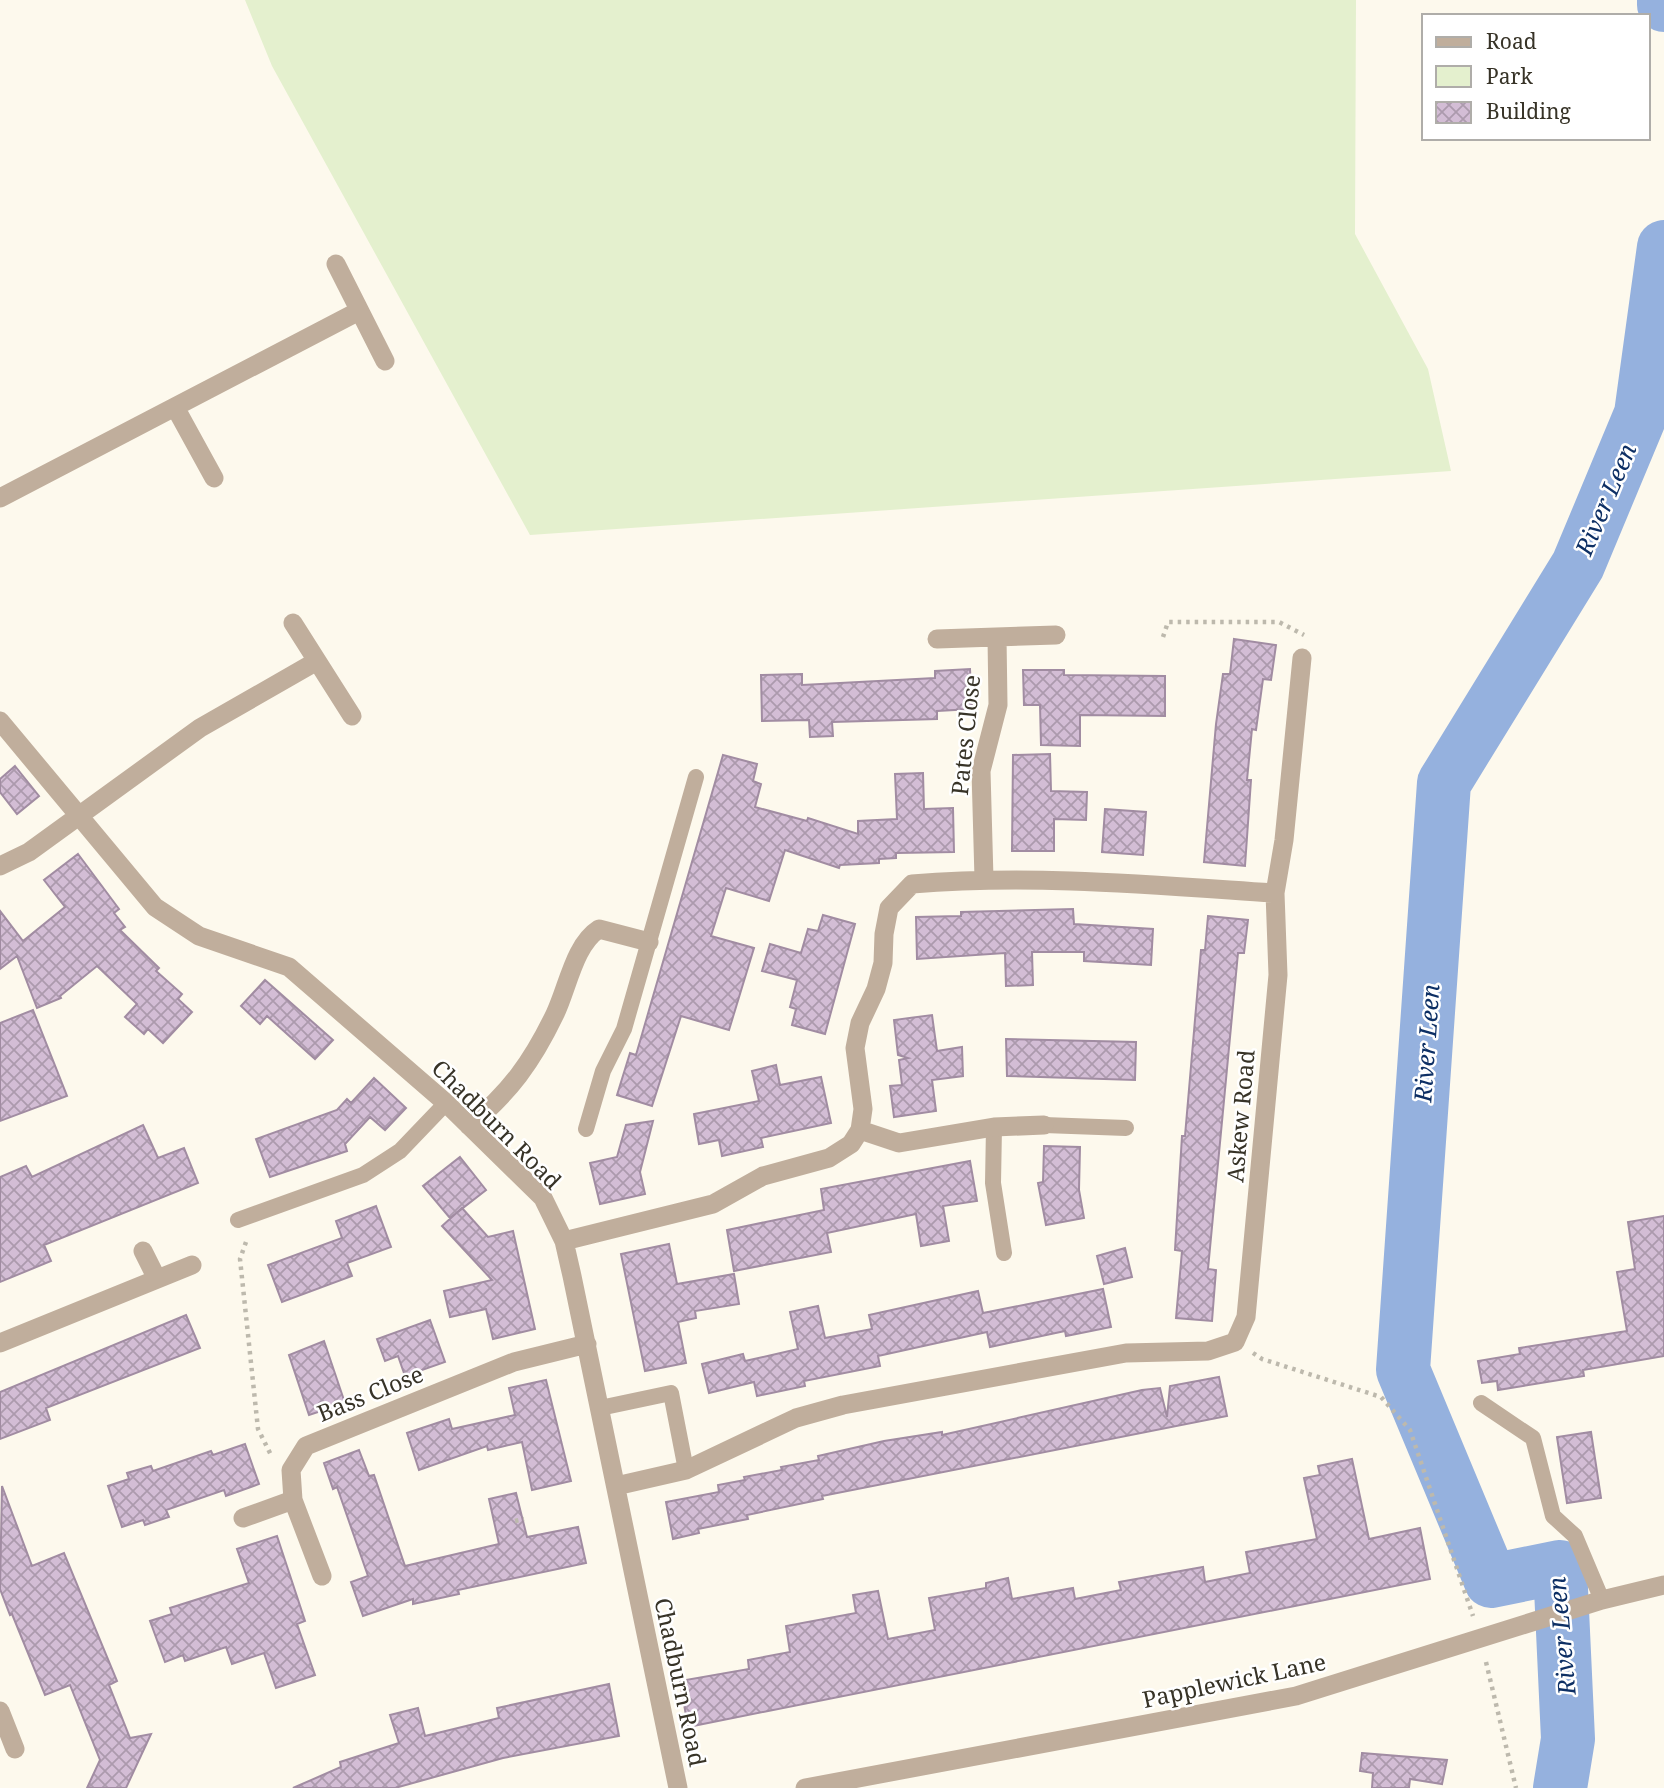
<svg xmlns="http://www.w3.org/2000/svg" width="1664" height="1788" font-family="'Noto Serif',serif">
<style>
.green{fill:#e4f0ce}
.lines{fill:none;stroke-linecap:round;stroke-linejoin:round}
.river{stroke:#95b1de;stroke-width:54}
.building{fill:url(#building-cross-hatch);stroke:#a18ca2;stroke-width:2}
.path{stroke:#bdb9ad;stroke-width:4.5;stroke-dasharray:3.5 5;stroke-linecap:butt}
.service{stroke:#c0ae9c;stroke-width:16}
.minor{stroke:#c0ae9c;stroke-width:19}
.tertiary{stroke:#c0ae9c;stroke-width:19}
.labels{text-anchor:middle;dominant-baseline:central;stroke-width:5;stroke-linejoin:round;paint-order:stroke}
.street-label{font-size:23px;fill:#373327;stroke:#fff}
.water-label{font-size:24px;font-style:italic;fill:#0d2f64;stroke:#fff}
</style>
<defs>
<pattern id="building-cross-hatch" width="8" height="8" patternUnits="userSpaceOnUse" patternTransform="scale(1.75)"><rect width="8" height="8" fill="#d3bdd5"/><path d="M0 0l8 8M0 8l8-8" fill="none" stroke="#ac9aad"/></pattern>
</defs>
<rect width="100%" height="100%" fill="#fdf9ed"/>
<path class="green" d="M 245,0 L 1356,0 L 1355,234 L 1428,369 L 1451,471 L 530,535 L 272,66 Z"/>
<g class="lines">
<path class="river" d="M 1664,0 L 1664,5
M 1560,1788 L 1568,1739 L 1560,1567 L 1491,1581 L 1403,1370 L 1444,783 L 1578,565 L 1641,414 L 1664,247"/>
</g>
<path class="building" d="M 1234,639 L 1276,645 L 1271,680 L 1263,679 L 1256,730 L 1252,729 L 1247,780 L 1251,780 L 1245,866 L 1204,862 L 1216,724 L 1223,674 L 1230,674 Z
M 970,669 L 972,709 L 937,711 L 937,719 L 832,722 L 833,736 L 810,737 L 809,720 L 762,721 L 761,675 L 802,674 L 802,685 L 935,678 L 935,671 Z
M 1023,670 L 1064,670 L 1064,675 L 1165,676 L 1165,716 L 1080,715 L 1080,746 L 1041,745 L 1040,705 L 1024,705 Z
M 1050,754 L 1051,791 L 1087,792 L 1086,820 L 1054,819 L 1054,851 L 1012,851 L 1013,755 Z
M 723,755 L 757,764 L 753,781 L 761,784 L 755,807 L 807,821 L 808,818 L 858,834 L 858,821 L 897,819 L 895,774 L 923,773 L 924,809 L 953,808 L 954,852 L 896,853 L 896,858 L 879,859 L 879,863 L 840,865 L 839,868 L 785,850 L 769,901 L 726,888 L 711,936 L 754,948 L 729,1030 L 681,1016 L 652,1106 L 617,1095 L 630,1053 L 636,1055 Z
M 15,766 L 39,796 L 17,814 L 0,792 L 0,779 Z
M 1105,809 L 1146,812 L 1143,855 L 1102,852 Z
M 78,854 L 119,909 L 114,913 L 125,927 L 120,930 L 159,968 L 156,971 L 182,994 L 178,999 L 192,1012 L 163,1043 L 148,1029 L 144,1034 L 125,1017 L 137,1004 L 97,966 L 60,996 L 61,998 L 37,1008 L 17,956 L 0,969 L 0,911 L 23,941 L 65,907 L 44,880 Z
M 1073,909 L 1074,924 L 1153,929 L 1151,965 L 1084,961 L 1084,952 L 1032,952 L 1033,985 L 1006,986 L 1005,953 L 917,959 L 916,917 L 961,916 L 961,912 Z
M 823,915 L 855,924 L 825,1034 L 792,1025 L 796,1009 L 790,1007 L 797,980 L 762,971 L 770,944 L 801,953 L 808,929 L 818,931 Z
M 1208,916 L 1248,920 L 1244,953 L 1238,953 L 1208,1269 L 1216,1270 L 1212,1321 L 1176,1318 L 1182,1251 L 1175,1250 L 1182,1136 L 1185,1136 L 1201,950 L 1205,950 Z
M 265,980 L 333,1040 L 315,1059 L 267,1016 L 260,1024 L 241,1006 Z
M 33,1010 L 67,1096 L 0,1121 L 0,1023 Z
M 932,1015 L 937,1051 L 962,1047 L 963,1076 L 932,1080 L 936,1111 L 894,1117 L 890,1086 L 902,1085 L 899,1060 L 908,1058 L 898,1055 L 894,1020 Z
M 1006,1039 L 1136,1042 L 1135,1080 L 1007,1076 Z
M 776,1065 L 780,1085 L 821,1077 L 831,1123 L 761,1138 L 763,1147 L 722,1156 L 719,1140 L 699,1144 L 694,1114 L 759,1101 L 752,1071 Z
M 374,1078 L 406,1108 L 385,1130 L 370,1117 L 345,1144 L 347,1151 L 270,1177 L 256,1139 L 337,1110 L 347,1099 L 351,1103 Z
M 653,1121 L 640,1172 L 645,1194 L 600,1204 L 590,1163 L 617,1157 L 626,1125 Z
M 143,1125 L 158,1158 L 184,1148 L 198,1183 L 44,1245 L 51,1261 L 0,1282 L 0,1177 L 26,1166 L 32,1177 Z
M 1044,1146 L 1080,1147 L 1079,1190 L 1084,1218 L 1046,1225 L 1038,1183 L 1043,1182 Z
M 460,1157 L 486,1190 L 450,1218 L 423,1186 Z
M 970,1161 L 977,1201 L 943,1206 L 949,1241 L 921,1246 L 916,1214 L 827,1233 L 831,1252 L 734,1271 L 727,1230 L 824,1210 L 821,1189 Z
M 376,1206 L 391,1247 L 347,1263 L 352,1276 L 282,1302 L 268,1265 L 342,1238 L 336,1221 Z
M 462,1208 L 488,1237 L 513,1231 L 535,1329 L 493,1339 L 486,1309 L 450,1317 L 444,1291 L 492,1280 L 442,1226 Z
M 1664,1216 L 1664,1356 L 1583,1370 L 1584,1376 L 1498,1390 L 1497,1381 L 1482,1383 L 1478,1361 L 1520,1354 L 1519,1348 L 1627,1331 L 1617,1272 L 1635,1269 L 1628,1222 Z
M 669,1244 L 677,1284 L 734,1274 L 739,1304 L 695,1311 L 696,1318 L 678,1322 L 686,1363 L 645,1371 L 621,1254 Z
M 1125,1248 L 1132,1277 L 1104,1284 L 1097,1256 Z
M 1103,1289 L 1111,1327 L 1066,1336 L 1065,1331 L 990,1347 L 987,1332 L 878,1356 L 880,1366 L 804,1381 L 805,1386 L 757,1396 L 754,1382 L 709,1393 L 702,1364 L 743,1354 L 745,1361 L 798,1349 L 790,1312 L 818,1306 L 825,1338 L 872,1329 L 869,1315 L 978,1291 L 983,1313 Z
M 186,1315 L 200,1348 L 46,1408 L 50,1420 L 0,1439 L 0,1392 Z
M 430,1320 L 445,1362 L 405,1376 L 398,1356 L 385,1361 L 377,1339 Z
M 324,1341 L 345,1403 L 309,1415 L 289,1355 Z
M 1219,1377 L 1227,1416 L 822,1496 L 823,1499 L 747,1515 L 748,1519 L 698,1529 L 699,1533 L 673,1539 L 666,1502 L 719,1492 L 718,1485 L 745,1480 L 744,1477 L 782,1470 L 781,1467 L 819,1460 L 818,1456 L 884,1441 L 942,1432 L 942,1435 L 1142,1390 L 1160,1388 L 1167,1417 L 1170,1386 Z
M 546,1380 L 571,1481 L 532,1490 L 522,1442 L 488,1450 L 487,1446 L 419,1470 L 407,1433 L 449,1419 L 452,1429 L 515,1415 L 509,1388 Z
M 1591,1432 L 1601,1498 L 1567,1503 L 1557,1437 Z
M 245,1444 L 259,1484 L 226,1496 L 224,1490 L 166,1510 L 169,1517 L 145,1525 L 143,1520 L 122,1527 L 108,1486 L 129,1479 L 127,1473 L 151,1466 L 153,1471 L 211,1451 L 213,1455 Z
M 359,1450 L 369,1476 L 374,1475 L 405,1566 L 499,1544 L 489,1499 L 516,1493 L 527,1537 L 578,1527 L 586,1563 L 458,1590 L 459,1594 L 413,1604 L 413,1599 L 363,1616 L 351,1582 L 368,1576 L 337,1487 L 333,1489 L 324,1463 Z
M 1352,1459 L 1369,1539 L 1420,1528 L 1430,1579 L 688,1727 L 680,1681 L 749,1669 L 748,1660 L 790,1652 L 786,1626 L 856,1613 L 853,1595 L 878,1591 L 888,1639 L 935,1630 L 929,1598 L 986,1588 L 986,1583 L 1008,1578 L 1012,1599 L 1073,1588 L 1075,1599 L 1121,1590 L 1119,1582 L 1203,1567 L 1205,1582 L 1250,1573 L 1246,1552 L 1317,1539 L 1304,1478 L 1320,1475 L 1318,1466 Z
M 2,1486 L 32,1566 L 64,1553 L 117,1681 L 109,1685 L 130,1738 L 151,1734 L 126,1788 L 87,1788 L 100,1760 L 70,1685 L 45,1695 L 12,1614 L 10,1615 L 0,1589 Z
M 277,1536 L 305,1621 L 297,1624 L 315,1675 L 276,1688 L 264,1653 L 232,1664 L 226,1647 L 185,1661 L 183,1655 L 165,1662 L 150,1621 L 172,1614 L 170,1608 L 249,1583 L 237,1549 Z
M 609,1684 L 619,1736 L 503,1758 L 395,1788 L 293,1788 L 341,1767 L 340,1762 L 399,1743 L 390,1715 L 418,1708 L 425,1736 L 499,1718 L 497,1708 Z
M 1362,1753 L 1447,1760 L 1442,1784 L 1410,1779 L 1409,1788 L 1372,1788 L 1373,1773 L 1360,1771 Z"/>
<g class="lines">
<path class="path" d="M 1163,637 L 1168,622 L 1279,622 L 1304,635
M 246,1242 L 240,1259 L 258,1429 L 271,1455
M 1253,1353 L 1262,1359 L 1381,1397 L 1410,1430 L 1473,1616
M 515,1521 L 524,1519
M 1486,1662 L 1516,1788"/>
<path class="service" d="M 1044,1125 L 1126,1128
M 994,1127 L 993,1183 L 1004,1253
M 586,1129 L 603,1071 L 624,1029 L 696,777
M 238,1220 L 363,1175 L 400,1151 L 446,1103
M 1481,1403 L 1533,1438 L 1553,1516 L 1575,1536 L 1602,1600
M 600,1408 L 671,1393 L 686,1470"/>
<path class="minor" d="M 336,264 L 385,361
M 175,407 L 214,478
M 0,498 L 359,311
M 293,623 L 352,716
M 937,639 L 1056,635
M 0,721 L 155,907 L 199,936 L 289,967 L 446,1103 L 543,1198 L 564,1241 L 572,1276 L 678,1788
M 0,866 L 29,852 L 200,728 L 317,661
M 984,879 L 981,771 L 998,705 L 997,637
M 469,1126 C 510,1092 532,1062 555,1014 C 568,987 574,945 599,929 L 649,942
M 860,1130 L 899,1143 L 994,1127 L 1044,1125
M 564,1241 L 713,1204 L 763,1176 L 829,1158 L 851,1144 L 860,1130 L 863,1109 L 855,1048 L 860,1023 L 876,989 L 883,963 L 884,934 L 889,908 L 912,884 C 1033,874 1154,885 1275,893
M 143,1251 L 157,1279
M 0,1343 L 192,1265
M 616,1486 L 686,1470 L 796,1418 L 843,1405 L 1126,1353 L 1208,1351 L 1235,1342 L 1246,1317 L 1278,975 L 1275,893 L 1284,840 L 1302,658
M 243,1518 L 293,1500
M 322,1576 L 293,1500 L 291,1470 L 306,1446 L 514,1362 L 587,1344
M 0,1711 L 15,1749"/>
<path class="tertiary" d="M 805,1788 L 1296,1696 L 1602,1600 L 1664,1585"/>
</g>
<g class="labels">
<g class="street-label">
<text transform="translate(965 735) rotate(-84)">Pates Close</text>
<text transform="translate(1240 1116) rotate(-85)">Askew Road</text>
<text transform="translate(497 1124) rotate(45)">Chadburn Road</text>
<text transform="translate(370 1393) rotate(-22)">Bass Close</text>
<text transform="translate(1234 1680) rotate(-12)">Papplewick Lane</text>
<text transform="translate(681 1682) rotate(78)">Chadburn Road</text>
</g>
<g class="water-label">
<text transform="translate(1605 499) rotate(-67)">River Leen</text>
<text transform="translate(1426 1043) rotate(-86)">River Leen</text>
<text transform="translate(1561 1636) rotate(-95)">River Leen</text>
</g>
</g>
<rect x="1422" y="14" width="228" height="126" fill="#ffffff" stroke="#afada9" stroke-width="2"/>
<rect x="1436" y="37" width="35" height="10" fill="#c0ae9c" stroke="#afada9" stroke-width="2"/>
<text x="1486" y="49" font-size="21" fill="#373327">Road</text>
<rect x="1436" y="66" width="35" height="21" fill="#e4f0ce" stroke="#afada9" stroke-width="2"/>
<text x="1486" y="84" font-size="21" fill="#373327">Park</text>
<rect x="1436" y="102" width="35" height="21" fill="url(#building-cross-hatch)" stroke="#afada9" stroke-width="2"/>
<text x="1486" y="119" font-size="21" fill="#373327">Building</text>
</svg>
